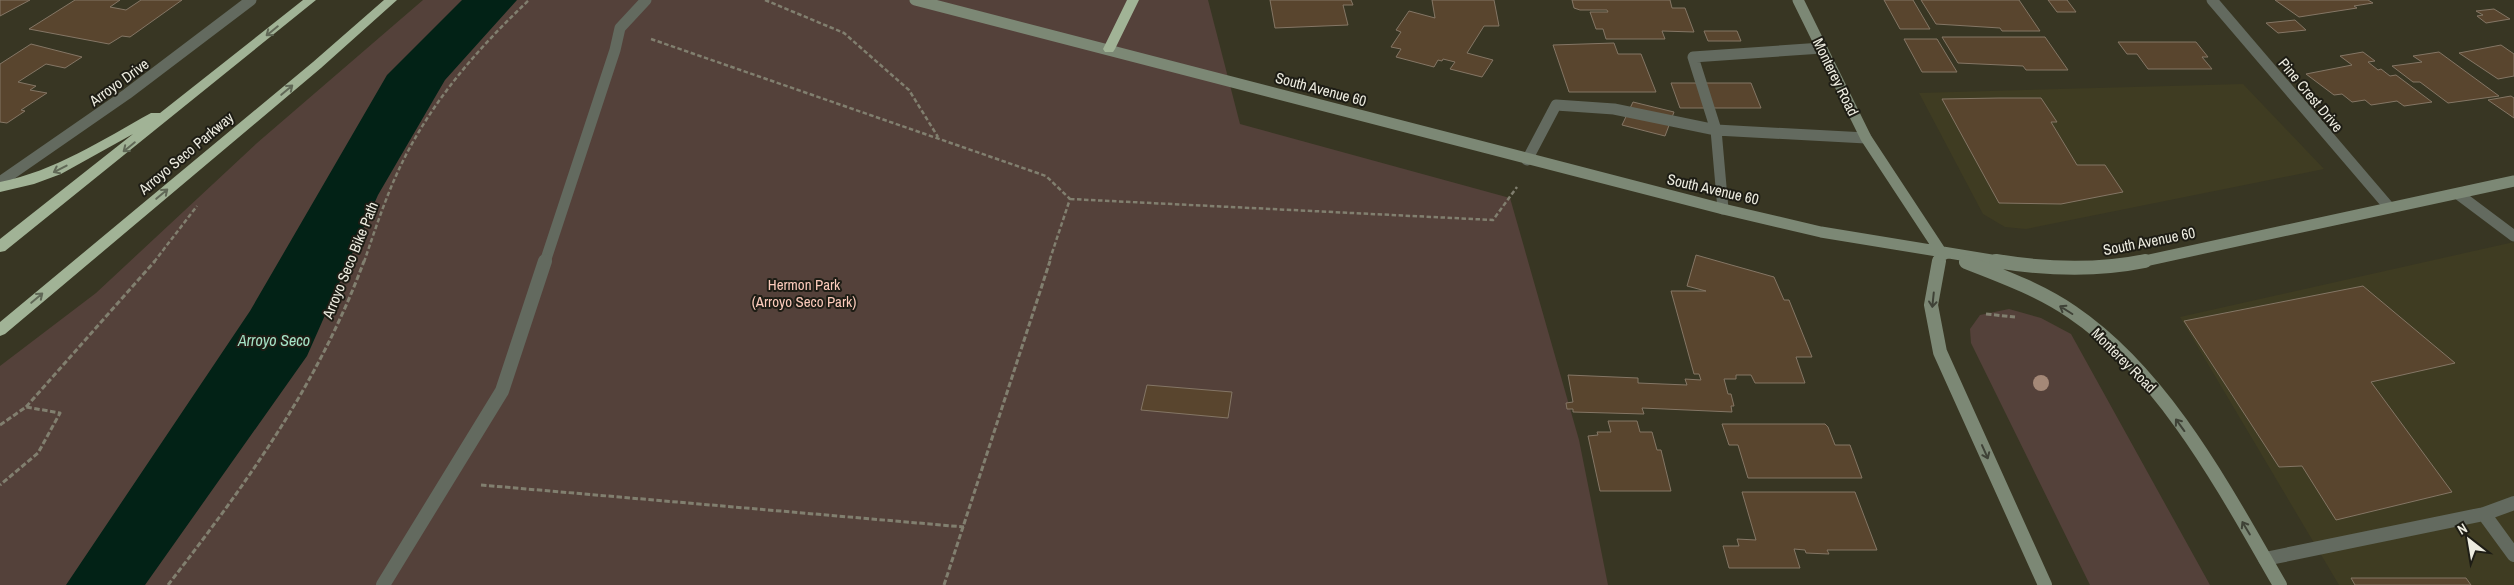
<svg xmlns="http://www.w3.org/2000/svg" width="2514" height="585" font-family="'Archivo Narrow',sans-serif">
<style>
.built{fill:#3f3c22}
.green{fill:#54413a}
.water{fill:#022216}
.building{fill:#59452e;stroke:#847665}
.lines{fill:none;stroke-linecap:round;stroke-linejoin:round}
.path-far1{stroke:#817f6f;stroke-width:2.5;stroke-dasharray:4.5 2.5;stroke-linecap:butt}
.path{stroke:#817f6f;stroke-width:3;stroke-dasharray:5.5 2.5;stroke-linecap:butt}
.lane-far1{stroke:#636a5f;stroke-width:11}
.lane{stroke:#636a5f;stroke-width:14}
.street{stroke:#636a5f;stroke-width:11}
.secondary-far1{stroke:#7c8875;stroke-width:11}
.secondary{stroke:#7c8875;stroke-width:14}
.highway{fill:#a1b396;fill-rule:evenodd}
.tree{fill:#a48877}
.oneway{stroke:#606856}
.oneway2{stroke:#3f4237}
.labels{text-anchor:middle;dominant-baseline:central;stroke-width:4;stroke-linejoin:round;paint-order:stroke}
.street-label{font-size:15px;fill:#edece0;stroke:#1e1d15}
.park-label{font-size:15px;fill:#fccbbb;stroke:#1e1d15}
.water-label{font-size:16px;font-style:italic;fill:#a5e3c6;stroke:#1e1d15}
</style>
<rect width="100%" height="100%" fill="#383623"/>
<path class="built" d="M 2243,84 L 2324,169 L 2026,229 L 2005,227 L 1983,214 L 1919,93 Z
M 2514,242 L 2514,585 L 2339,585 L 2180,317 Z"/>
<path class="green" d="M 423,0 L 1208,0 L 1240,124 L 1510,198 L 1579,440 L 1608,585 L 0,585 L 0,366 L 96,293 L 257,143 Z
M 2009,309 L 2041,318 L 2071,334 L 2210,585 L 2090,585 L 1971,343 L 1970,329 L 1980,315 Z"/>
<path class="water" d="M 462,0 L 517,0 L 445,80 L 378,195 L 307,356 L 145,585 L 66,585 L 250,311 L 387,75 Z"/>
<path class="building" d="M 0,0 L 30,0 L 0,16 Z
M 75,0 L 120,0 L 110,7 L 126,10 L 141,0 L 182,0 L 130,37 L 122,36 L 109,44 L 29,29 Z
M 1270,0 L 1351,0 L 1353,5 L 1343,5 L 1348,25 L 1275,28 Z
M 1432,0 L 1494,0 L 1499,26 L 1484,26 L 1467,53 L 1493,60 L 1482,77 L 1450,69 L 1455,62 L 1443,59 L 1442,61 L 1438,60 L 1434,67 L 1396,57 L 1401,49 L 1391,47 L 1401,32 L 1396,30 L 1409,11 L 1435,18 Z
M 1572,0 L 1670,0 L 1672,8 L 1685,8 L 1694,32 L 1662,31 L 1665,39 L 1606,39 L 1603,29 L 1596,29 L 1590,12 L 1608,12 L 1607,10 L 1580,10 L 1574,8 Z
M 1884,0 L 1913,0 L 1930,29 L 1900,29 Z
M 1921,0 L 2019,0 L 2040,31 L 2002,31 L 2000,28 L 1936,24 Z
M 2048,0 L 2067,0 L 2076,12 L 2057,12 Z
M 2275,0 L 2368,0 L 2373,3 L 2354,6 L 2357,8 L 2299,17 Z
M 2494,9 L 2510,19 L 2486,23 L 2477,16 L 2483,15 L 2476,11 Z
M 2295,20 L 2306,30 L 2278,33 L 2266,23 Z
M 1704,31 L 1737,31 L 1741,41 L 1708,41 Z
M 1942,37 L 2045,37 L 2068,70 L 2026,70 L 2023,66 L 1958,63 Z
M 1904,39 L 1937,39 L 1957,72 L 1922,72 Z
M 2118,42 L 2196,42 L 2208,57 L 2202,57 L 2212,69 L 2148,69 L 2137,54 L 2127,54 Z
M 1614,43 L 1618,54 L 1641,54 L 1656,92 L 1569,92 L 1553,45 Z
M 31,44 L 82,57 L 65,68 L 46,64 L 18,82 L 36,86 L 30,90 L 47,93 L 21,110 L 25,111 L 7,123 L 0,122 L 0,64 Z
M 2501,45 L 2514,54 L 2514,76 L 2498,79 L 2459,53 Z
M 2363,52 L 2375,61 L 2368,62 L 2378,70 L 2381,69 L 2390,76 L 2396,75 L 2432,102 L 2404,106 L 2397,101 L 2371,105 L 2365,100 L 2352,102 L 2342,94 L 2334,95 L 2306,74 L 2352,65 L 2340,56 Z
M 2439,52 L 2499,96 L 2448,103 L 2420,82 L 2413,82 L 2392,66 L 2422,62 L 2413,56 Z
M 1671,83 L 1751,83 L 1761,108 L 1680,108 Z
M 2511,96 L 2514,98 L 2514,118 L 2488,100 Z
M 1999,98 L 2041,98 L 2057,122 L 2051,122 L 2077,165 L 2105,165 L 2123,192 L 2061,204 L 1999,203 L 1942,99 Z
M 1633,102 L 1674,112 L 1665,136 L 1622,125 Z
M 1696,255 L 1774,277 L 1784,300 L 1789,300 L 1812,357 L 1796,357 L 1805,383 L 1755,383 L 1751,375 L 1736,375 L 1736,379 L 1724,379 L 1728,394 L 1731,394 L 1734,406 L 1731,406 L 1732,412 L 1642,408 L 1644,414 L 1573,412 L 1573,409 L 1567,409 L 1566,403 L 1573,402 L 1568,375 L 1638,378 L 1638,383 L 1687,385 L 1685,379 L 1701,380 L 1699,374 L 1694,374 L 1671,291 L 1706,291 L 1687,286 Z
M 2363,286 L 2455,363 L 2371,382 L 2452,492 L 2336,520 L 2302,466 L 2279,467 L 2184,321 Z
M 1147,385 L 1232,392 L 1228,418 L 1141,410 Z
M 1608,421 L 1637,421 L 1640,432 L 1652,432 L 1657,450 L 1661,450 L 1671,491 L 1600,491 L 1588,436 L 1598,435 L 1597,432 L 1611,432 Z
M 1722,424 L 1825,424 L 1828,427 L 1835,445 L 1850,445 L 1862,478 L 1748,478 L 1738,445 L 1729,445 Z
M 1742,492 L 1855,492 L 1877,550 L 1827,550 L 1829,554 L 1806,553 L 1805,550 L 1794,549 L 1800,568 L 1729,568 L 1723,546 L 1739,546 L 1737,539 L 1756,540 Z
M 2351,578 L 2466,578 L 2471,585 L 2355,585 Z"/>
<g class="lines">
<path class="path-far1" d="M 765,0 L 844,33 L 909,90 L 938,137
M 651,39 L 1046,176 L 1070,199 L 1049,262
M 1070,199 L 1493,220 L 1517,187
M 154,262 L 197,206
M 364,262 C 375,230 386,196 401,165 C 431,102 478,48 529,0"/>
<path class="path" d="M 1986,314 L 2015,317
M 26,407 L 155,261
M 0,425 L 26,407 L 60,413 L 38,453 L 0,485
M 481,485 L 964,527
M 168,585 C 247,483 319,383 364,261
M 944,585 L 1050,261"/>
<path class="lane-far1" d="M 1822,48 L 1693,57 L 1716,130 L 1866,138
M 1527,160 L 1556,105 L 1614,109 L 1716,130 L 1723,209
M 2458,194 L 2514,236
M 545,262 L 615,50 L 620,28 L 646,0"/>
<path class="lane" d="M 2484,514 L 2514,555
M 2265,559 L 2484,514 L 2514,503
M 383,585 L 502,391 L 545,261"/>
<path class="street" d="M 2212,0 L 2389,207
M 0,182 L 127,94 L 251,0"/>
<path class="secondary-far1" d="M 915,0 L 1723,209 L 1821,232 L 2004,262
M 1798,0 L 1866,138 L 1941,252 L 1945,254
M 1939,262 L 1941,252
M 2140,262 L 2514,181"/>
<path class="secondary" d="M 1939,261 L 1931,305 L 1940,352 L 2045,585
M 1996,261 C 2045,269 2096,271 2145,261
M 1966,262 C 2002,276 2040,290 2072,312 C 2165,375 2225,490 2280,585"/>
<path class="highway" d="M 303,0 L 316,0 L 5,251 L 0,252 L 0,239 L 133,134 L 61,174 L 34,184 L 0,192 L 0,182 C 55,171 102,140 151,113 L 160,113 Z
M 384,0 L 397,0 L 321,68 L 5,334 L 0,336 L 0,322 L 313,62 Z
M 1127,0 L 1139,0 L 1115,49 L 1113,52 L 1105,52 L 1103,49 Z"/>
</g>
<circle class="tree" cx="2041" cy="383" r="8"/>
<defs><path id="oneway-shaft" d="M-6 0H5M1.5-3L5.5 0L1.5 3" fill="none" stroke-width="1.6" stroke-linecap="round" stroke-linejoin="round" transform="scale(1.25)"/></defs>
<g class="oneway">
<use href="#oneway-shaft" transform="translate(272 31) rotate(141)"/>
<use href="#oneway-shaft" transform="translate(287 90) rotate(-40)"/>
<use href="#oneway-shaft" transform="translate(129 147) rotate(141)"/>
<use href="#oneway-shaft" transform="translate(60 169) rotate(153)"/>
<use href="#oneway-shaft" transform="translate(162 194) rotate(-40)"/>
<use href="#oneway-shaft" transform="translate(37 298) rotate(-40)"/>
</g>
<g class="oneway2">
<use href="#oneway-shaft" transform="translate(1933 300) rotate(96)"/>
<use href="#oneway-shaft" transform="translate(2066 310) rotate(-148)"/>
<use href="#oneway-shaft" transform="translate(2180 425) rotate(-126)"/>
<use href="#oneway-shaft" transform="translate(1985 452) rotate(66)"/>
<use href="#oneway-shaft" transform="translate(2246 528) rotate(-121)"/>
</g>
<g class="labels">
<g class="street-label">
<text transform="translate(1836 77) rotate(64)">Monterey Road</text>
<text transform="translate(119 82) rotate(-36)">Arroyo Drive</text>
<text transform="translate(1321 89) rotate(15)">South Avenue 60</text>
<text transform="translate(2311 95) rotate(50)">Pine Crest Drive</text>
<text transform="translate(186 153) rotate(-40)">Arroyo Seco Parkway</text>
<text transform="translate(1713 189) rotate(13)">South Avenue 60</text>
<text transform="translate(2149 241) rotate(-11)">South Avenue 60</text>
<text transform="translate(350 260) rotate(-68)">Arroyo Seco Bike Path</text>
<text transform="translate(2124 360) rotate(45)">Monterey Road</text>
</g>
<g class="park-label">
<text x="804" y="284">Hermon Park<tspan x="804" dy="17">(Arroyo Seco Park)</tspan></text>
</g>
<g class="water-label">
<text x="274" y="340">Arroyo Seco</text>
</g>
</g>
<g transform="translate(2469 540) rotate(329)" stroke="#1e1d15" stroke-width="4" paint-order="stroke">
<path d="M0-4L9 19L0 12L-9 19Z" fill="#edece0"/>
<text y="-8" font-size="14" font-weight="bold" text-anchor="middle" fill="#edece0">N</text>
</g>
</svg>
